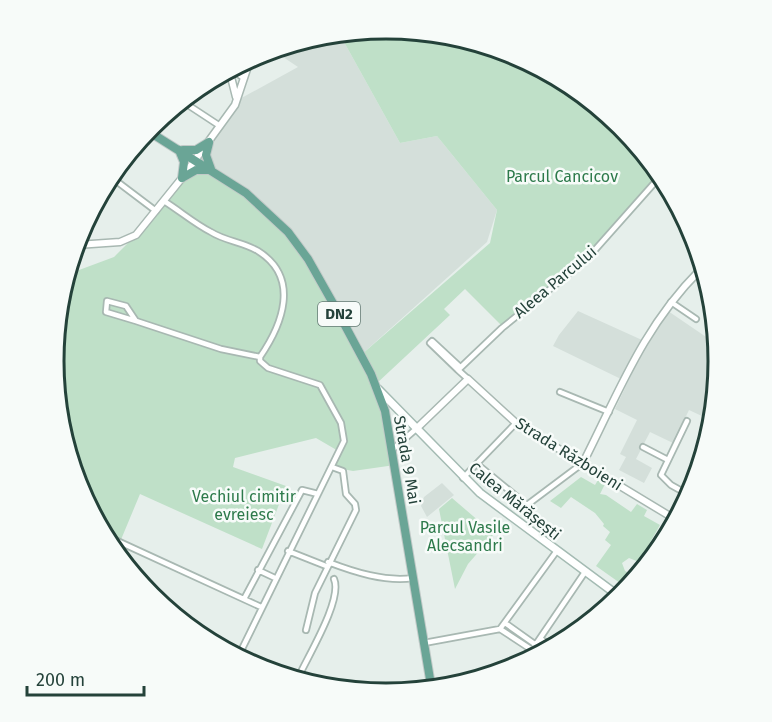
<svg xmlns="http://www.w3.org/2000/svg" width="772" height="722" font-family="'Fira Sans',sans-serif">
<style>
.built{fill:#d4dfda}
.green{fill:#bfe0c8}
.lines{fill:none;stroke-linecap:round;stroke-linejoin:round}
.minor-casing{stroke:#a8b8b2;stroke-width:8}
.tertiary-casing{stroke:#a8b8b2;stroke-width:9}
.secondary-casing{stroke:#a4bbb3;stroke-width:10}
.primary-casing{stroke:#c2cac8;stroke-width:10}
.minor{stroke:#fff;stroke-width:4.5}
.tertiary{stroke:#fff;stroke-width:6}
.secondary{stroke:#fff;stroke-width:7}
.primary{stroke:#6aa596;stroke-width:8}
.labels{text-anchor:middle;dominant-baseline:central;stroke-width:5;stroke-linejoin:round;paint-order:stroke}
.shield{fill:#f7fbf9;stroke:#637a73;stroke-width:1.5}
.shield-label{font-size:15px;font-weight:bold;fill:#24423a}
.park-label{font-size:16px;fill:#2d7a4b;stroke:#f7fbf9}
.street-label{font-size:16px;fill:#24423a;stroke:#f7fbf9}
.rim{fill:none;stroke:#24423a;stroke-width:3}
</style>
<rect width="100%" height="100%" fill="#e6efeb"/>
<path class="built" d="M 357,34 L 344,42 L 400,143 L 437,136 L 497,210 L 487,242 L 361,355 L 196,160 L 236,101 L 298,67 L 274,51 Z
M 578,311 L 642,340 L 623,380 L 553,346 L 559,335 Z
M 668,311 L 715,343 L 718,361 L 710,405 L 704,417 L 689,410 L 673,443 L 650,432 L 636,459 L 652,468 L 644,483 L 619,470 L 626,457 L 620,454 L 637,420 L 615,409 L 646,344 Z
M 442,483 L 454,495 L 427,517 L 421,506 L 424,497 Z"/>
<path class="green" d="M 386,29 L 514,54 L 621,126 L 657,180 L 586,260 L 503,327 L 465,289 L 444,309 L 450,315 L 376,384 L 395,465 L 353,471 L 332,467 L 340,452 L 316,438 L 235,458 L 233,467 L 286,486 L 262,549 L 140,494 L 120,542 L 113,539 L 79,488 L 54,361 L 71,273 L 114,257 L 136,235 L 196,160 L 246,193 L 288,232 L 361,355 L 490,243 L 497,210 L 437,136 L 400,143 L 344,42 L 357,34 Z
M 581,477 L 595,485 L 598,480 L 605,484 L 600,494 L 606,495 L 631,512 L 637,504 L 647,510 L 644,516 L 660,525 L 639,562 L 629,558 L 622,563 L 625,571 L 635,576 L 627,588 L 596,566 L 611,545 L 605,540 L 610,532 L 603,526 L 604,524 L 595,513 L 571,497 L 561,508 L 550,501 Z
M 452,498 L 494,534 L 468,564 L 455,589 L 439,509 Z"/>
<g class="lines">
<g class="minor-casing">
<path id="minor" d="M 233,71 L 244,78
M 185,103 L 220,126
M 115,180 L 156,211
M 164,201 C 180,211 195,224 211,232 C 225,241 243,242 258,251 C 301,278 282,325 260,357
M 107,301 L 126,306 L 136,321 L 106,312 Z
M 671,302 L 696,319
M 136,321 L 221,349 L 260,357
M 458,370 L 430,343 L 432,341 L 460,367
M 468,379 L 458,370 L 502,328 L 586,260 L 657,180
M 560,392 L 609,412
M 687,421 L 661,475 L 671,485 L 689,495
M 643,447 L 668,460
M 392,450 L 416,429
M 477,464 L 527,505 L 583,463
M 463,478 L 516,423
M 113,539 L 261,607
M 288,551 L 326,566
M 328,562 C 354,572 385,582 413,578
M 258,570 L 275,578
M 244,599 L 302,490 L 318,494
M 505,623 L 536,645
M 500,629 L 532,650 L 585,572
M 306,630 L 315,593 L 356,510 L 355,504 L 346,494 L 343,471 L 332,467
M 541,639 L 549,645
M 424,643 L 500,629 L 556,552
M 239,655 L 344,441 L 341,423 L 320,385 L 268,368 L 260,361 L 260,357
M 299,676 C 308,656 343,599 334,579"/>
</g>
<g class="tertiary-casing">
<path id="tertiary" d="M 230,73 L 236,97
M 77,245 L 120,242 L 136,235 L 182,178 L 235,105 L 250,60
M 416,429 L 468,379 L 516,423 L 673,518
M 583,463 C 619,392 643,327 700,270"/>
</g>
<g class="secondary-casing">
<path id="secondary" d="M 378,389 L 480,493 L 620,597"/>
</g>
<g class="primary-casing">
<path id="primary" d="M 148,131 L 246,193 L 288,232 L 308,259 L 334,305 L 371,374 L 385,411 L 431,685
M 209,143 L 206,155 L 211,169
M 179,150 L 184,162 L 182,178
M 183,150 L 196,150 L 209,142
M 182,178 L 196,170 L 210,170"/>
</g>
<use href="#minor" class="minor"/>
<use href="#tertiary" class="tertiary"/>
<use href="#secondary" class="secondary"/>
<use href="#primary" class="primary"/>
</g>
<g class="labels">
<rect class="shield" x="318" y="302" width="42" height="24" rx="4.5"/>
<g class="shield-label">
<text x="339" y="314">DN2</text>
</g>
<g class="park-label">
<text x="562" y="176">Parcul Cancicov</text>
<text x="244" y="496">Vechiul cimitir<tspan x="244" dy="18">evreiesc</tspan></text>
<text x="465" y="527">Parcul Vasile<tspan x="465" dy="18">Alecsandri</tspan></text>
</g>
<g class="street-label">
<text transform="translate(555 282) rotate(-40)">Aleea Parcului</text>
<text transform="translate(569 454) rotate(32)">Strada Războieni</text>
<text transform="translate(407 460) rotate(80)">Strada 9 Mai</text>
<text transform="translate(515 501) rotate(39)">Calea Mărășești</text>
</g>
</g>
<path d="M0 0H772V722H0ZM64 361a322 322 0 1 1 644 0a322 322 0 1 1-644 0Z" fill="#f7fbf9" fill-rule="evenodd"/>
<path class="rim" d="M64 361a322 322 0 1 1 644 0a322 322 0 1 1-644 0Z"/>
<path d="M27 686v9h117v-9" fill="none" stroke="#24423a" stroke-width="3"/>
<text x="36" y="686" font-size="18" fill="#24423a" stroke="#f7fbf9" stroke-width="4.5" paint-order="stroke">200 m</text>
</svg>
